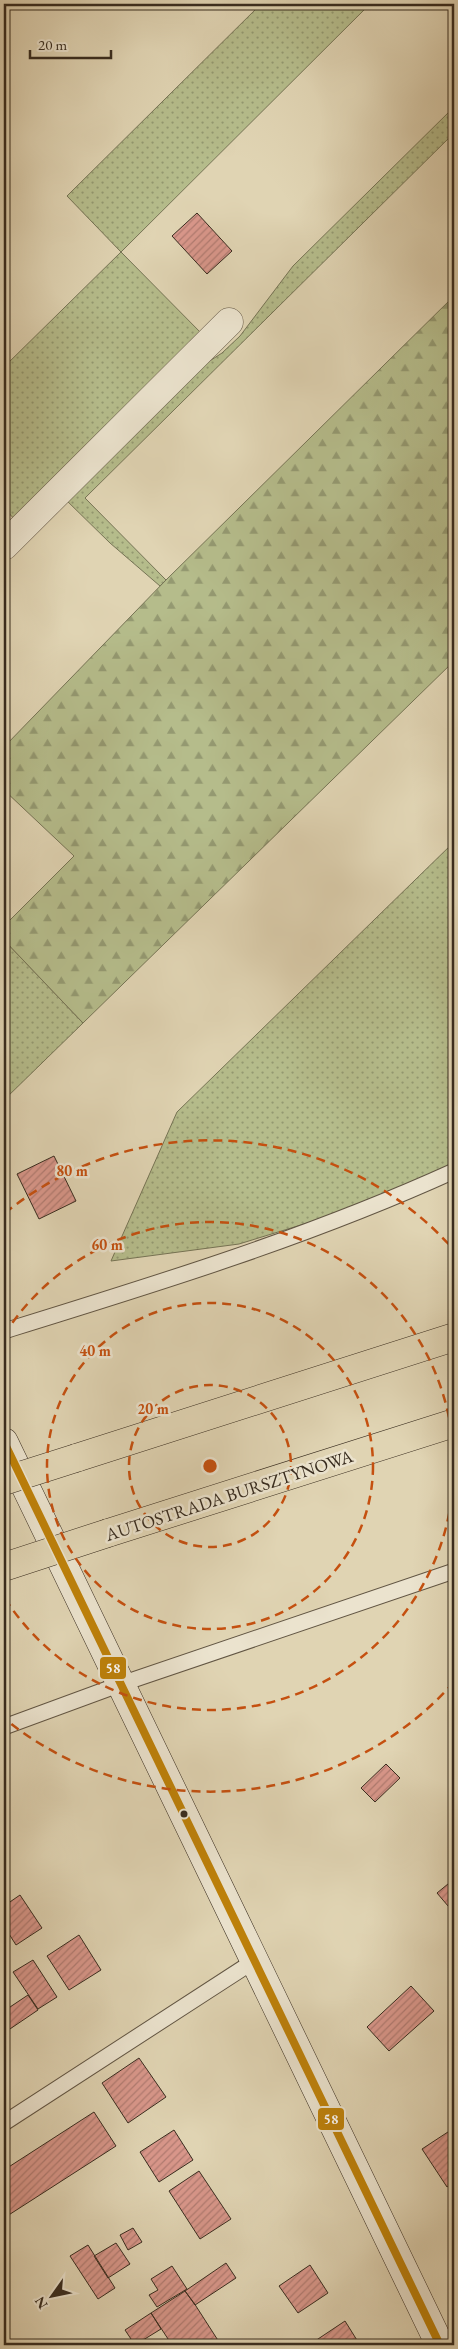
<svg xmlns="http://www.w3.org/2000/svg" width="458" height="2349" font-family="'EB Garamond',serif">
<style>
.grass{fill:url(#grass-dots);stroke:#767455}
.forest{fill:url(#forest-firs);stroke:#767455}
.building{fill:url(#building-hatch);stroke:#382c1f}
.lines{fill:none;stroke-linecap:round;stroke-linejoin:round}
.service-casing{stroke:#625644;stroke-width:17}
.minor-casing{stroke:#625644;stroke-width:29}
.secondary-casing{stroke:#382c1f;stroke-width:29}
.motorway-casing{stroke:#382c1f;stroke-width:29}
.service{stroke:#ebe3ce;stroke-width:15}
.minor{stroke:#ebe3ce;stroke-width:28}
.secondary{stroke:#ebe3ce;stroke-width:28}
.motorway{stroke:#e0d4b3;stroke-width:28}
.motorway-bridge-casing{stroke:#382c1f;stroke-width:29;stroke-linecap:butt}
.motorway-bridge{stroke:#e0d4b3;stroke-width:28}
.bus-1-casing{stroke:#ebe3ce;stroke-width:11}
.bus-1{stroke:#be8109;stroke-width:8}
.ring{fill:none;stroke:#c55010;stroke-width:2.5;stroke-dasharray:9 6}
.bus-dot{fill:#382c1f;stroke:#ebe3ce;stroke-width:2}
.labels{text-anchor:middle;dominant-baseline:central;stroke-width:5;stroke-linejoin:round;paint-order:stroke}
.street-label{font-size:18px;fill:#382c1f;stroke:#ebe3ce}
.centre{fill:#c55010;stroke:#ebe3ce;stroke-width:2.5}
.ring-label{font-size:15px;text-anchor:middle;font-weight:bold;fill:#c55010;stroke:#ebe3ce;stroke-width:5;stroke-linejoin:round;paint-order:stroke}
.line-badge{stroke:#ebe3ce;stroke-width:2}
.badge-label{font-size:14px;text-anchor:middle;font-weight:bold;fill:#fff}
</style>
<defs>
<pattern id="grass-dots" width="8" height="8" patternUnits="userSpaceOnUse" patternTransform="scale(1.25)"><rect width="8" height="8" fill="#b5bc8b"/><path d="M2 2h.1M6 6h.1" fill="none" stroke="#949971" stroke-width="1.8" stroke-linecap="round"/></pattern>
<pattern id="forest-firs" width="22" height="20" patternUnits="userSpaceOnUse" patternTransform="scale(1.25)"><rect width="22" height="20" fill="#b5bc8b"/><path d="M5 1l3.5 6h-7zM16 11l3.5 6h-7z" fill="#949971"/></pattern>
<pattern id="building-hatch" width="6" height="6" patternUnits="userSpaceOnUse" patternTransform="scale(1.25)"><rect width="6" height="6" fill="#d9978b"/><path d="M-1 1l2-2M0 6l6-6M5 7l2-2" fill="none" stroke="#b17b71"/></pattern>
</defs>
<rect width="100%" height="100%" fill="#e0d4b3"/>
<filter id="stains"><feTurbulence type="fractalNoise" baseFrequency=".004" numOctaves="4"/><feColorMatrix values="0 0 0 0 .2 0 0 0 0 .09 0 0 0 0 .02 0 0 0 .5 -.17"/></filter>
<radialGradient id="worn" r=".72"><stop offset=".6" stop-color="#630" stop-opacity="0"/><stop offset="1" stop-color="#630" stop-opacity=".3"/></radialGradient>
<path class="grass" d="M 261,4 L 370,4 L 121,252 L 204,336 L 18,523 L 4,508 L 4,367 L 121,252 L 67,196 Z
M 454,107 L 454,133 L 85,498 L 166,580 L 160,586 L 110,543 L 63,497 L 185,377 L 222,353 L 240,336 L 293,266 Z
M 454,842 L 454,1178 L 239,1244 L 111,1261 L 177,1112 Z
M 4,940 L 83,1023 L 4,1100 Z"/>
<path class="forest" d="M 454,296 L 454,661 L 83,1023 L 4,940 L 4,926 L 74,856 L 4,790 L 4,747 L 166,580 Z"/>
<path class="building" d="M 197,213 L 232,251 L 207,274 L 172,236 Z
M 54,1156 L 76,1201 L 39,1219 L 17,1174 Z
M 386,1764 L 400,1778 L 375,1802 L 361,1788 Z
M 454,1879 L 454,1913 L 437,1893 Z
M 20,1895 L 42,1928 L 16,1945 L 4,1926 L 4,1906 Z
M 79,1935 L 101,1970 L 69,1990 L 47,1956 Z
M 33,1960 L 57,1997 L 38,2009 L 13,1972 Z
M 411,1986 L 434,2011 L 389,2051 L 367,2027 Z
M 28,1995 L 38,2010 L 4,2033 L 4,2011 Z
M 139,2058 L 166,2097 L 128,2123 L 102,2083 Z
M 94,2112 L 116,2146 L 4,2218 L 4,2170 Z
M 454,2128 L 454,2182 L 447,2187 L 422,2149 Z
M 174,2130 L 193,2160 L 159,2182 L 140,2152 Z
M 199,2171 L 231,2219 L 200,2239 L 169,2191 Z
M 133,2228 L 142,2242 L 128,2250 L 120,2235 Z
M 116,2243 L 130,2264 L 108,2278 L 94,2256 Z
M 88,2245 L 115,2288 L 98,2299 L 70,2256 Z
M 226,2263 L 236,2278 L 195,2305 L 185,2291 Z
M 310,2265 L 328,2293 L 298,2313 L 279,2286 Z
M 172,2266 L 187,2289 L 157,2307 L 149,2295 L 158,2290 L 151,2279 Z
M 185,2291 L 194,2303 L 221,2345 L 172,2345 L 151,2313 Z
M 151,2313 L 161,2329 L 135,2345 L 125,2330 Z
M 345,2321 L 360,2345 L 318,2345 L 315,2341 Z"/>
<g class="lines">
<g class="service-casing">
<path id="service" d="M 4,1331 C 156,1284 309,1237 454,1171
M 4,1727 L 121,1684 L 454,1571
M 4,2123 L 254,1961"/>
</g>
<g class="minor-casing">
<path id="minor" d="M 4,546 L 229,322"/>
</g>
<g class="secondary-casing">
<path id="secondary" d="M 4,1442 L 440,2345"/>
</g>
<g class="motorway-casing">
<path id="motorway" d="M 76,1458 L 454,1337
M 108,1533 L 454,1423"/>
</g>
<use href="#service" class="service"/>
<use href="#minor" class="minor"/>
<use href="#secondary" class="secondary"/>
<use href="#motorway" class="motorway"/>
<g class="motorway-bridge-casing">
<path id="motorway-bridge" d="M 4,1481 L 76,1458
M 4,1567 L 108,1533"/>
</g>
<use href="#motorway-bridge" class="motorway-bridge"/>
<g class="bus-1-casing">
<path id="bus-1" d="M 4,1442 L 440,2345"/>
</g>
<use href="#bus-1" class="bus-1"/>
</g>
<g class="ring">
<circle cx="210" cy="1466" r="81"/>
<circle cx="210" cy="1466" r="163"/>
<path d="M4 1335A244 244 0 1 1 4 1597"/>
<path d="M454 1682A326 326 0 0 1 5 1719M5 1213A326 326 0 0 1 454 1250"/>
</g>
<circle class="bus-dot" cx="184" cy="1814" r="4.5"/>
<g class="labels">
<g class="street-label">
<text transform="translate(229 1495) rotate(-18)">AUTOSTRADA BURSZTYNOWA</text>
</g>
</g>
<circle cx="210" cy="1466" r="8" class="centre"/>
<g class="ring-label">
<text x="72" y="1176">80 m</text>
<text x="107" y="1250">60 m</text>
<text x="95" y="1356">40 m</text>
<text x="153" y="1414">20 m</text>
</g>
<g class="line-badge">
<rect x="99" y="1656" width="28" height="24" rx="5" fill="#be8109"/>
<rect x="317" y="2107" width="28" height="24" rx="5" fill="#be8109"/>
</g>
<g class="badge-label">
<text x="113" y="1673">58</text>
<text x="331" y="2124">58</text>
</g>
<rect width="458" height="2349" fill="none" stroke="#e0d4b3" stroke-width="20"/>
<rect x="5" y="5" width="448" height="2339" fill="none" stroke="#382c1f" stroke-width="2.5"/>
<rect x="10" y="10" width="438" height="2329" fill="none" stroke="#382c1f"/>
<g transform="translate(52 2296) rotate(237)" stroke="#ebe3ce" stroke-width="4" paint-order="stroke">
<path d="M0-4L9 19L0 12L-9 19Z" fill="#382c1f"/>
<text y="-8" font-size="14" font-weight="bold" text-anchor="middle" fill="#382c1f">N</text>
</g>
<path d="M30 50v8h81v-8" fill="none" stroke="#382c1f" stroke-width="2.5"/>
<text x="38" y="50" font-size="15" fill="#382c1f" stroke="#ebe3ce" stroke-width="4" paint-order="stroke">20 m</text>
<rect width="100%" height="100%" filter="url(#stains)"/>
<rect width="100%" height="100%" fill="url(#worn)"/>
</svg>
